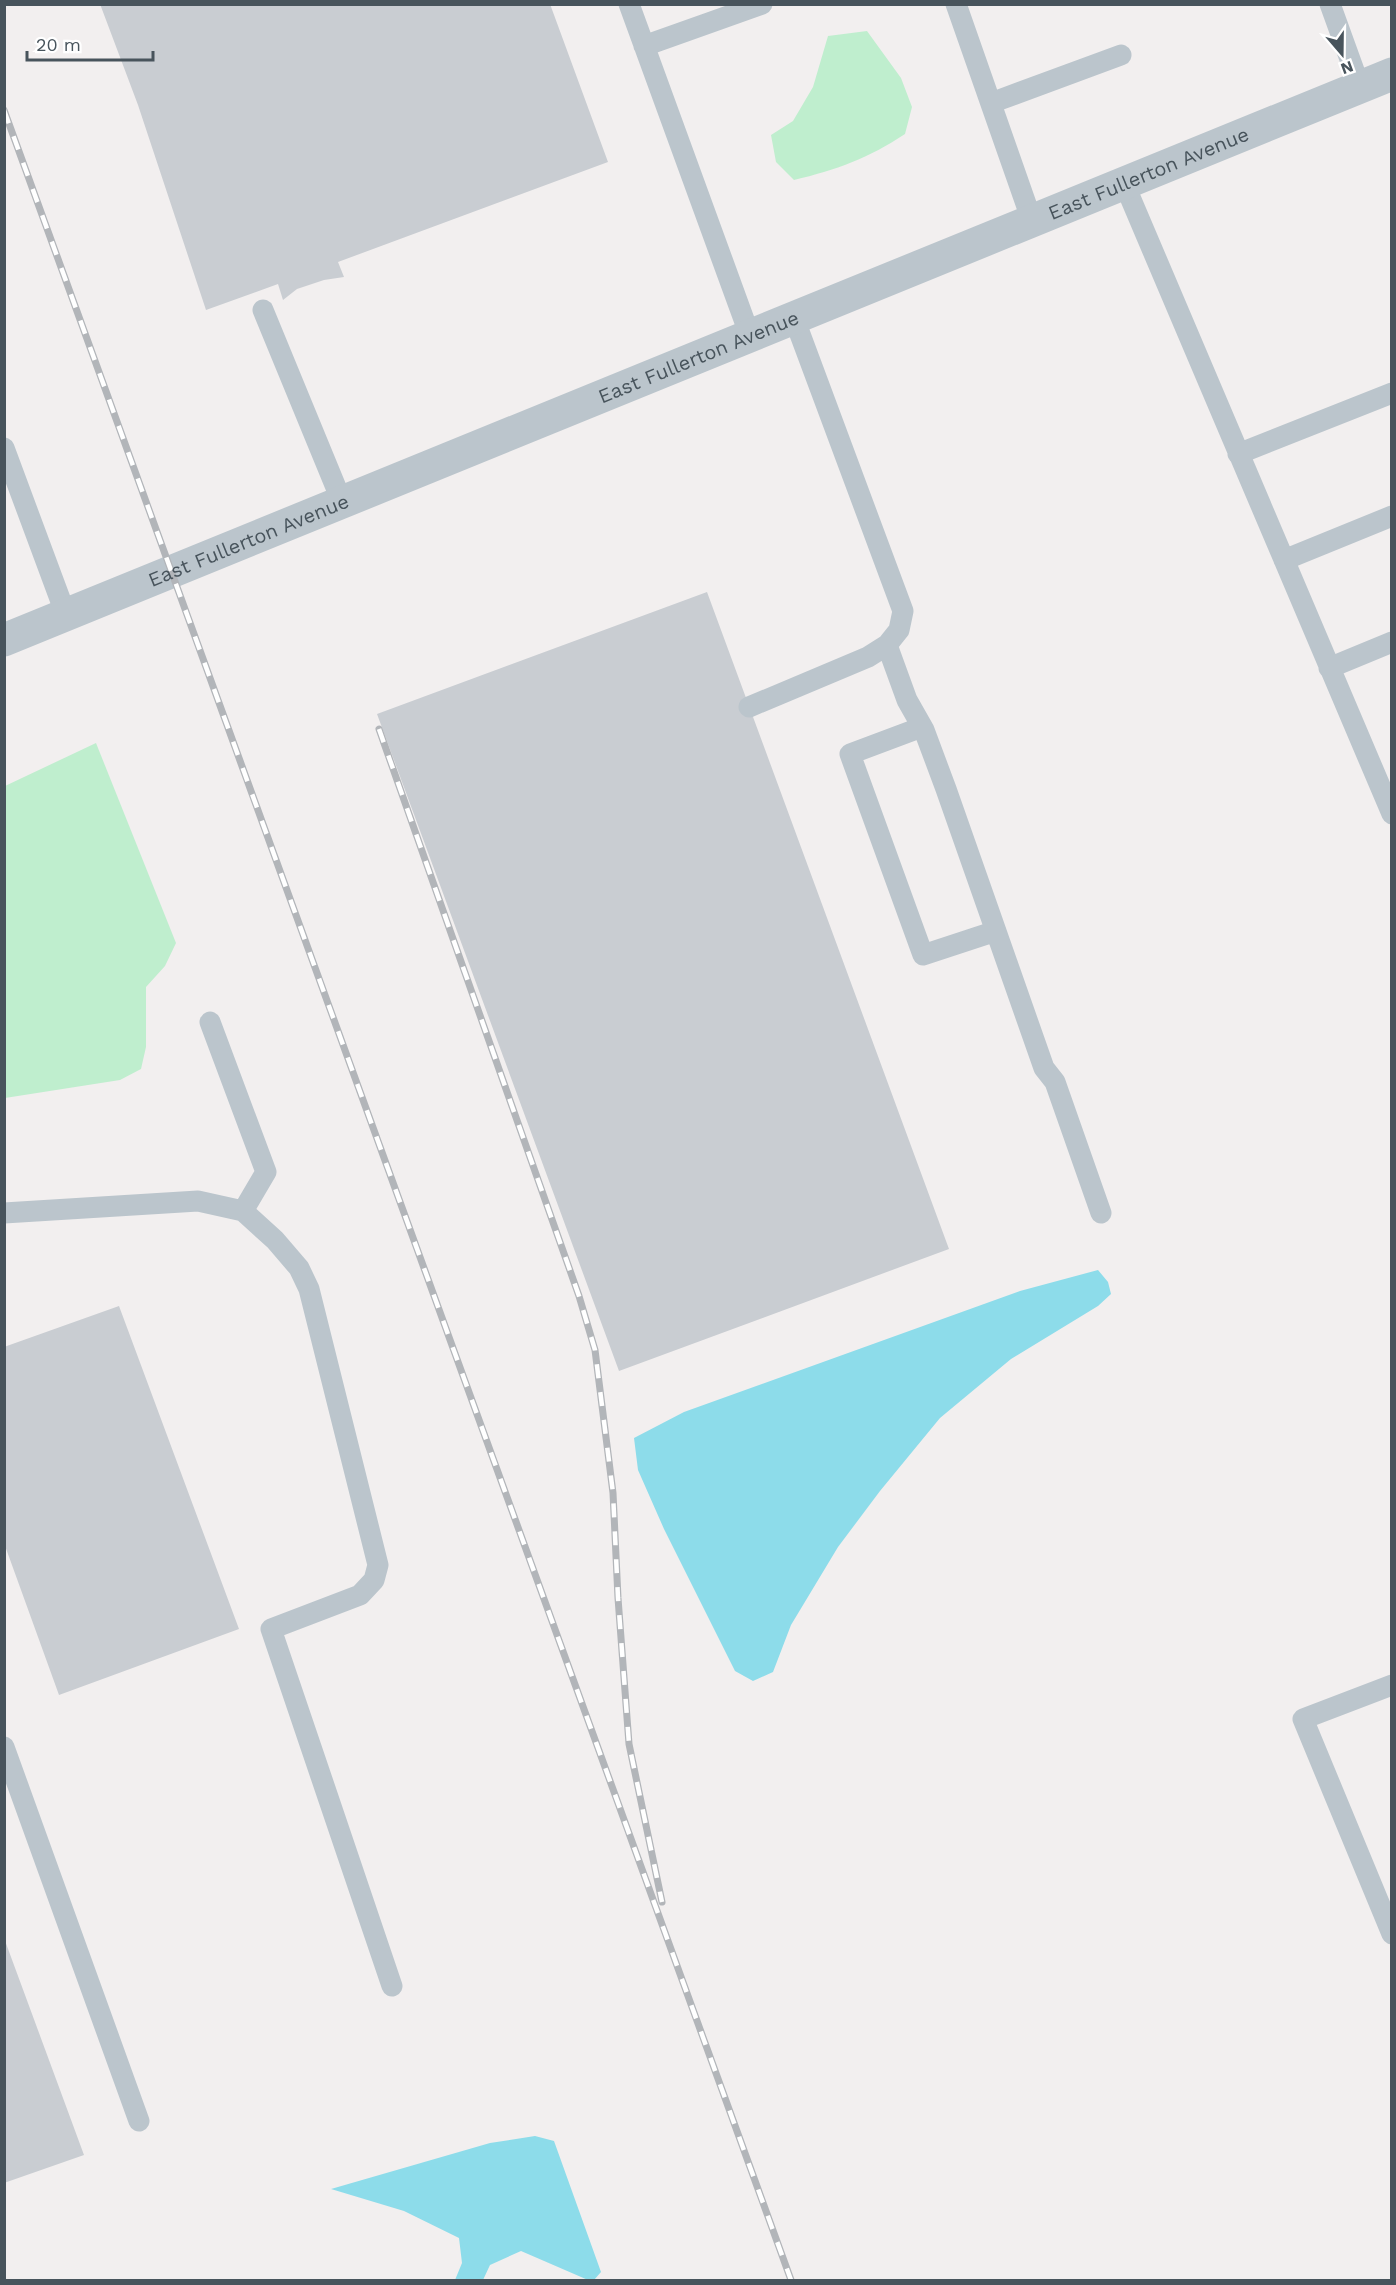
<svg xmlns="http://www.w3.org/2000/svg" width="1396" height="2285" font-family="'Work Sans',sans-serif">
<style>
.green{fill:#bfeece}
.water{fill:#8ddcea}
.building{fill:#c9cdd2}
.lines{fill:none;stroke-linecap:round;stroke-linejoin:round}
.lane{stroke:#bbc5cc;stroke-width:21}
.street{stroke:#bbc5cc;stroke-width:33}
.rail-casing{stroke:#b2b5b9;stroke-width:7}
.rail{stroke:#fff;stroke-width:4.5;stroke-dasharray:14;stroke-linecap:butt}
.labels{text-anchor:middle;dominant-baseline:central;stroke-width:4.5;stroke-linejoin:round;paint-order:stroke}
.street-label{font-size:20px;fill:#48545c;stroke:#fff}
</style>
<rect width="100%" height="100%" fill="#f2efef"/>
<path class="green" d="M 867,31 L 901,78 L 912,107 L 905,134 C 869,158 836,170 794,180 L 776,162 L 771,135 L 793,121 L 813,87 L 828,36 Z
M 96,743 L 176,943 L 165,966 L 146,987 L 146,1047 L 141,1069 L 120,1080 L 5,1098 L 5,786 Z"/>
<path class="water" d="M 1098,1270 L 1108,1282 L 1111,1294 L 1098,1306 L 1011,1359 L 940,1418 L 880,1491 L 838,1547 L 791,1625 L 773,1672 L 753,1681 L 735,1671 L 664,1529 L 638,1470 L 634,1438 L 684,1412 L 1020,1291 Z
M 535,2136 L 554,2141 L 601,2272 L 594,2280 L 588,2280 L 521,2251 L 490,2265 L 483,2280 L 455,2280 L 462,2263 L 459,2238 L 404,2211 L 331,2189 L 490,2143 Z"/>
<path class="building" d="M 100,4 L 550,4 L 608,162 L 338,262 L 344,277 L 324,280 L 297,289 L 283,300 L 278,284 L 206,310 L 138,105 Z
M 707,592 L 949,1249 L 619,1371 L 377,714 Z
M 119,1306 L 239,1629 L 59,1695 L 4,1543 L 4,1347 Z
M 4,1938 L 84,2155 L 4,2183 Z"/>
<g class="lines">
<path class="lane" d="M 629,4 L 750,336
M 956,4 L 1032,221
M 1330,4 L 1360,87
M 644,46 L 762,4
M 991,103 L 1121,55
M 1124,183 L 1392,814
M 263,310 L 342,502
M 4,448 L 66,615
M 1238,454 L 1392,393
M 1284,560 L 1392,516
M 887,645 L 907,700 L 924,730 L 946,789 L 1044,1068 L 1055,1082 L 1101,1213
M 1329,668 L 1392,642
M 749,707 L 868,657 L 887,645 L 899,630 L 903,611 L 794,318
M 922,727 L 850,754 L 923,955 L 996,931
M 210,1022 L 266,1172 L 243,1211
M 4,1213 L 198,1201 L 243,1211 L 275,1240 L 299,1268 L 309,1289 L 378,1565 L 374,1580 L 360,1595 L 271,1629 L 392,1986
M 1392,1685 L 1303,1719 L 1392,1934
M 4,1747 L 139,2121"/>
<path class="street" id="s1" d="M 4,640 L 1392,74"/>
<g class="rail-casing">
<path id="rail" d="M 4,110 L 791,2280
M 379,729 L 579,1296 L 595,1350 L 613,1493 L 618,1598 L 629,1744 L 662,1902"/>
</g>
<use href="#rail" class="rail"/>
</g>
<g class="labels">
<g class="street-label">
<text stroke="none"><textPath href="#s1" startOffset="1236">East Fullerton Avenue</textPath></text>
<text stroke="none"><textPath href="#s1" startOffset="750">East Fullerton Avenue</textPath></text>
<text stroke="none"><textPath href="#s1" startOffset="264">East Fullerton Avenue</textPath></text>
</g>
</g>
<rect width="1396" height="2285" fill="none" stroke="#48545c" stroke-width="12"/>
<g transform="translate(1342 54) rotate(160)" stroke="#ffffff" stroke-width="4.5" paint-order="stroke">
<path d="M0-4.5L10 22L0 15L-10 22Z" fill="#48545c"/>
<text y="-9" font-size="16" font-weight="bold" text-anchor="middle" fill="#48545c">N</text>
</g>
<path d="M27 51v9h126v-9" fill="none" stroke="#48545c" stroke-width="3"/>
<text x="36" y="51" font-size="18" fill="#48545c" stroke="#ffffff" stroke-width="4.5" paint-order="stroke">20 m</text>
</svg>
